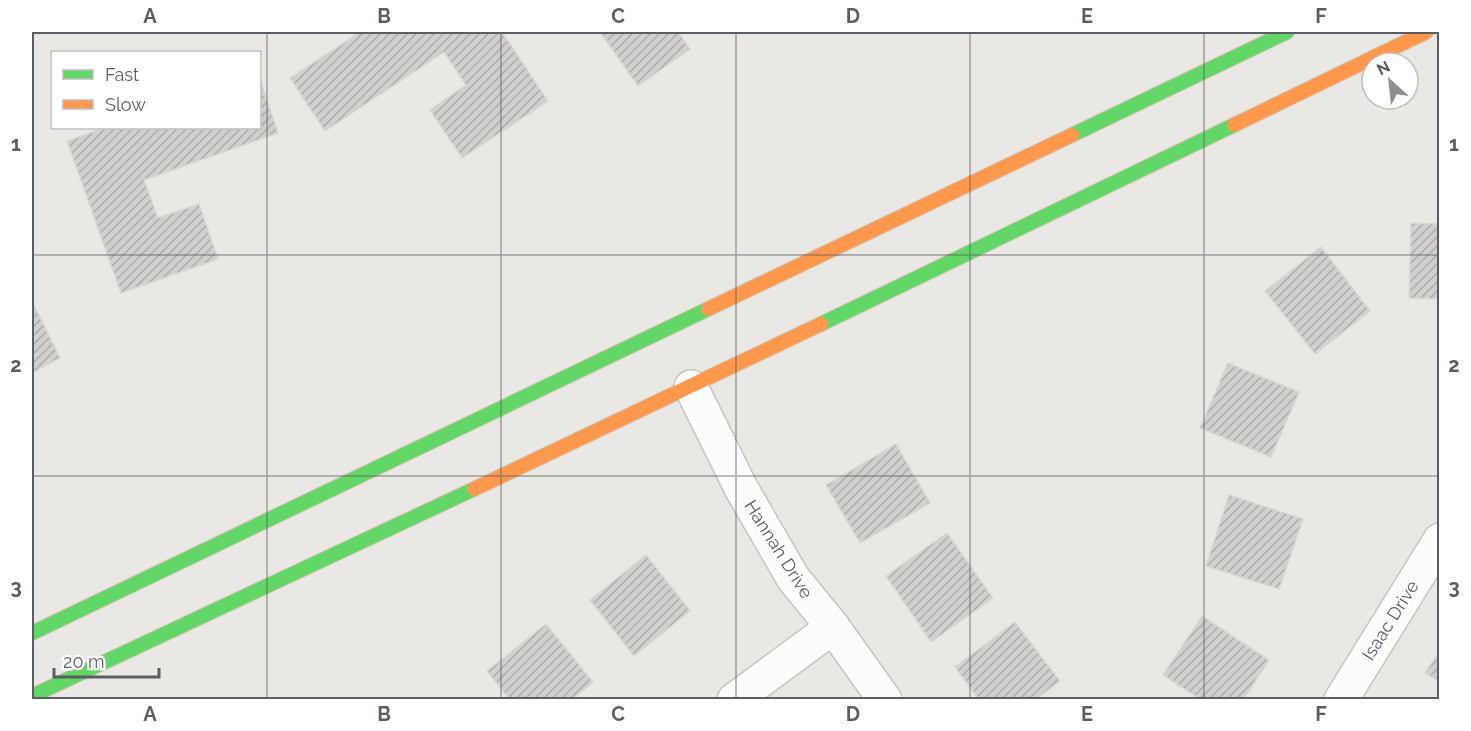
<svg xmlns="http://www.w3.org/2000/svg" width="1471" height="731" font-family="Raleway,sans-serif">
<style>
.building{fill:url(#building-hatch);stroke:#d9d7d4;stroke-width:1.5}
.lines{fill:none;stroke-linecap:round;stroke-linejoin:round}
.street-casing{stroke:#c5c5c4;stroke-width:36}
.fast-casing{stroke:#d2c6b1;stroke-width:16}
.slow-casing{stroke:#d2c6b1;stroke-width:16}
.street{stroke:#fcfcfb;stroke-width:33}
.fast{stroke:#63d668;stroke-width:14}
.slow{stroke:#ff974d;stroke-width:14}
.grid{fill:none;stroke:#5a5e62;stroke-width:1.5;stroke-opacity:0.55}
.labels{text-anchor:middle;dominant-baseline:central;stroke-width:5;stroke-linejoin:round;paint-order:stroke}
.street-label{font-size:18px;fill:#5a5e62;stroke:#fff}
.neatline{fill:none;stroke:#5a5e62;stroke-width:2}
.grid-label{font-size:20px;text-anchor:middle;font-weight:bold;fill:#5a5e62}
</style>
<defs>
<pattern id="building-hatch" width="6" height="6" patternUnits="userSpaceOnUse" patternTransform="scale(1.5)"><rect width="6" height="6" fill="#d2d0ce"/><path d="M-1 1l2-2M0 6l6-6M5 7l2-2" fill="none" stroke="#adacab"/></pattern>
</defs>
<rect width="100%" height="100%" fill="#eae8e4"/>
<path class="building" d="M 360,32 L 502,32 L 548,101 L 462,158 L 430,110 L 466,85 L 444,52 L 325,131 L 290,78 Z
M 600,32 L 678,32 L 690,49 L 638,86 Z
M 260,80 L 278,133 L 144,180 L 158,218 L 199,204 L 218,259 L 121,293 L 67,141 L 104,128 L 260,128 Z
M 1411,223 L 1440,224 L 1440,299 L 1409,298 Z
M 1321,247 L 1370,311 L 1315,354 L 1265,291 Z
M 32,301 L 60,358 L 32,373 Z
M 1228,363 L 1299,392 L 1271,457 L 1200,428 Z
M 896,444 L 930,503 L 860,543 L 826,485 Z
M 1229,495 L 1303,519 L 1279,589 L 1206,566 Z
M 947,533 L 993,598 L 931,642 L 886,576 Z
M 646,555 L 690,611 L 634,656 L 590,600 Z
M 1202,616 L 1269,660 L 1243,700 L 1201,700 L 1163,675 Z
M 1015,622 L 1060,681 L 1035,700 L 979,700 L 955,667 Z
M 546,624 L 593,682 L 572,700 L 510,700 L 487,671 Z
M 1440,650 L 1440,682 L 1425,673 Z"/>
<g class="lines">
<g class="street-casing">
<path id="street" d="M 691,387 L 741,488 L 793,578 L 833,627 L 885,700
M 734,700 L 833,627
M 1341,700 L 1440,540"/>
</g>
<g class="fast-casing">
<path id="fast" d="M 1072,135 L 1287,32
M 821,324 L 1234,125
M 32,633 L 708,309
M 32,696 L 474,489"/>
</g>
<g class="slow-casing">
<path id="slow" d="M 1234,125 L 1426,32
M 708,309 L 1072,135
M 474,489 L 821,324"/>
</g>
<use href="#street" class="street"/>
<use href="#fast" class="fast"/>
<use href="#slow" class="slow"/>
</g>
<path class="grid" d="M 267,32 L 267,700M 501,32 L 501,700M 736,32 L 736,700M 970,32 L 970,700M 1204,32 L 1204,700M 32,255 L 1440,255M 32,476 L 1440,476"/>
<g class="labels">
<g class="street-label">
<text transform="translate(779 549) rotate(58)">Hannah Drive</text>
<text transform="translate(1390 620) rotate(-58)">Isaac Drive</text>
</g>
</g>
<rect width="1471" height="731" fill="none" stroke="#ffffff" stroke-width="66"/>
<rect x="51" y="51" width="210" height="78" fill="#ffffff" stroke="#bdbfc0" stroke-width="1.5"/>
<rect x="63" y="70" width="30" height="9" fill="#63d668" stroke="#bdbfc0" stroke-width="1.5"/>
<text x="105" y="81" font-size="18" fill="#5a5e62">Fast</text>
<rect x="63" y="100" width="30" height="9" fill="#ff974d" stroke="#bdbfc0" stroke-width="1.5"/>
<text x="105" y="111" font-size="18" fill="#5a5e62">Slow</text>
<g transform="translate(1390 81) rotate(333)"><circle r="28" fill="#ffffff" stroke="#bdbfc0" stroke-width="1.5"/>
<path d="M0-4.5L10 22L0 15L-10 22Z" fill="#8c8e90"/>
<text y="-9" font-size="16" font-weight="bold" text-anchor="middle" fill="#5a5e62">N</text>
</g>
<path d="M54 668v9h105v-9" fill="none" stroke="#5a5e62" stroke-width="3"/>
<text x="63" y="668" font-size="18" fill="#5a5e62" stroke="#ffffff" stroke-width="4.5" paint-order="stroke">20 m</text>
<rect x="33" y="33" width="1405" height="665" class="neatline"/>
<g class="grid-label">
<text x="150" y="23">A</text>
<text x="384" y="23">B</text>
<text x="618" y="23">C</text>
<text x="853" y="23">D</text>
<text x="1087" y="23">E</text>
<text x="1321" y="23">F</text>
<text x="16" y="151">1</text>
<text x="1454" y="151">1</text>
<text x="16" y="372">2</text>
<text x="1454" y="372">2</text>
<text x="16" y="594">3</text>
<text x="1454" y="594">3</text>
<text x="150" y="721">A</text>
<text x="384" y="721">B</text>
<text x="618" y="721">C</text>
<text x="853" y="721">D</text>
<text x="1087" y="721">E</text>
<text x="1321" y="721">F</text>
</g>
</svg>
